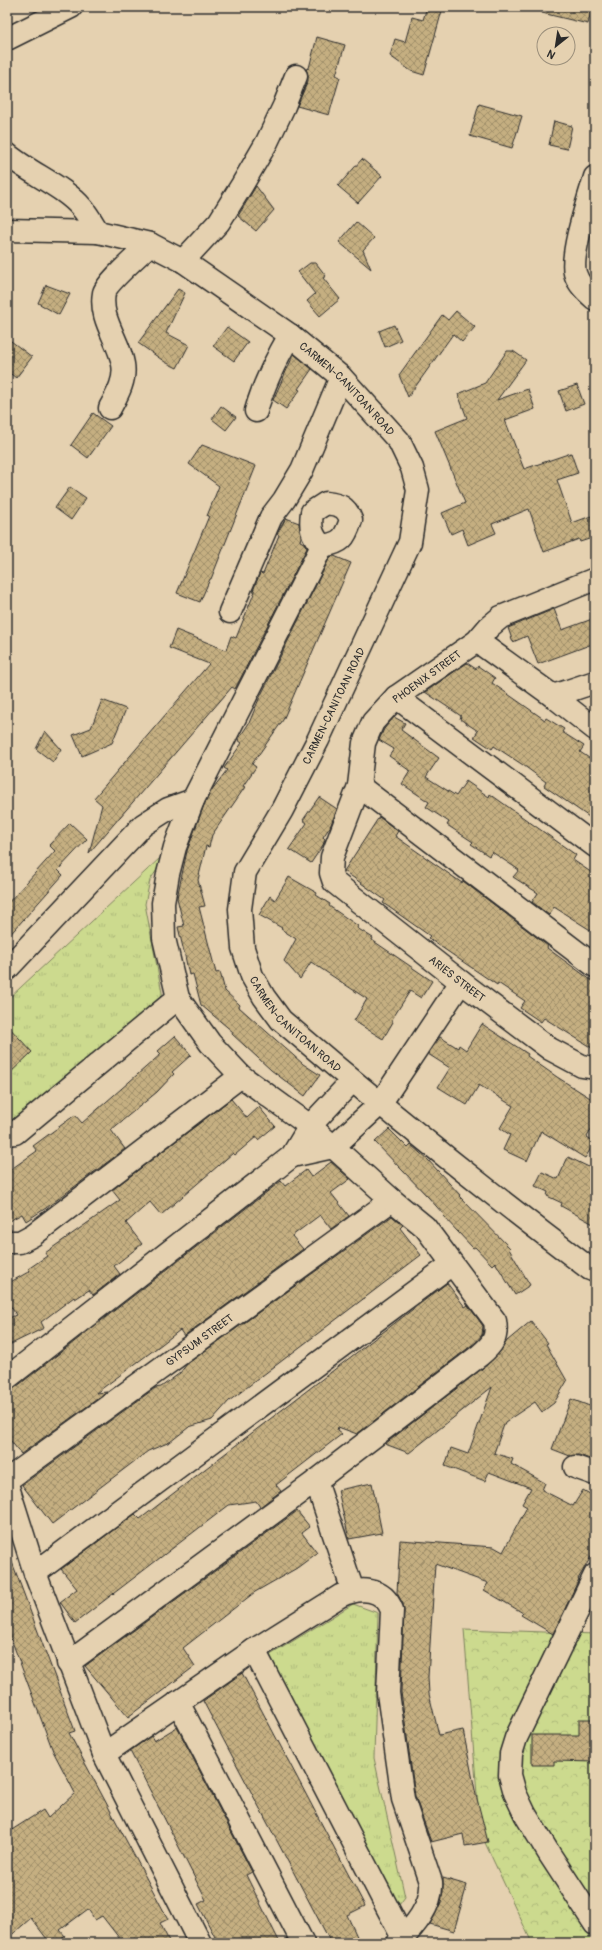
<svg xmlns="http://www.w3.org/2000/svg" width="602" height="1950" font-family="Pangolin,sans-serif">
<style>
.forest{fill:url(#forest-crowns);stroke:#7c825c}
.park{fill:url(#park-tufts);stroke:#7c825c}
.building{fill:url(#building-cross-hatch);stroke:#2b2b2b}
.lines{fill:none;stroke-linecap:round;stroke-linejoin:round}
.minor-casing{stroke:#2b2b2b;stroke-width:25}
.major-casing{stroke:#2b2b2b;stroke-width:25}
.minor{stroke:#e5d1b0;stroke-width:22}
.major{stroke:#e5d1b0;stroke-width:22}
.labels{text-anchor:middle;dominant-baseline:central;stroke-width:3;stroke-linejoin:round;paint-order:stroke}
.street-label{font-size:11px;fill:#2b2b2b;stroke:#e5d1b0}
</style>
<defs>
<pattern id="forest-crowns" width="20" height="18" patternUnits="userSpaceOnUse"><rect width="20" height="18" fill="#ccda8e"/><path d="M2 6a3 3 0 1 1 6 0M12 15a3 3 0 1 1 6 0" fill="none" stroke="#afbb7b"/></pattern>
<pattern id="park-tufts" width="24" height="20" patternUnits="userSpaceOnUse"><rect width="24" height="20" fill="#ccda8e"/><path d="M3 7l-1-3M5 7V3M7 7l1-3M15 17l-1-3M17 17v-4M19 17l1-3" fill="none" stroke="#afbb7b"/></pattern>
<pattern id="building-cross-hatch" width="8" height="8" patternUnits="userSpaceOnUse"><rect width="8" height="8" fill="#c5af81"/><path d="M0 0l8 8M0 8l8-8" fill="none" stroke="#a08f6a"/></pattern>
</defs>
<rect width="100%" height="100%" fill="#e5d1b0"/>
<filter id="ink" filterUnits="userSpaceOnUse"><feTurbulence type="fractalNoise" baseFrequency=".025" numOctaves="2"/><feDisplacementMap in="SourceGraphic" scale="8" xChannelSelector="R" yChannelSelector="G"/><feConvolveMatrix kernelMatrix="1 2 1 2 8 2 1 2 1" color-interpolation-filters="sRGB"/></filter>
<g filter="url(#ink)">
<path class="forest" d="M 464,1629 L 595,1634 L 595,1943 L 532,1943 L 480,1832 Z"/>
<path class="park" d="M 174,845 L 150,880 L 145,904 L 163,998 L 7,1126 L 7,1000 Z
M 353,1604 L 378,1613 L 374,1758 L 405,1897 L 396,1909 L 267,1657 Z"/>
<path class="building" d="M 427,7 L 443,7 L 424,75 L 411,71 L 390,56 L 395,39 L 405,42 L 412,17 L 423,20 Z
M 542,7 L 592,7 L 588,24 L 542,13 Z
M 317,37 L 345,45 L 336,75 L 340,77 L 329,115 L 297,106 L 308,81 L 308,75 L 306,69 L 309,68 Z
M 479,104 L 522,116 L 512,148 L 470,136 Z
M 554,121 L 572,126 L 567,149 L 549,145 Z
M 362,159 L 382,176 L 358,203 L 338,186 Z
M 256,186 L 274,210 L 256,231 L 238,216 Z
M 356,222 L 374,238 L 363,250 L 371,269 L 339,242 Z
M 310,263 L 316,263 L 326,276 L 323,278 L 340,299 L 320,316 L 307,301 L 315,294 L 298,272 Z
M 46,285 L 70,294 L 59,315 L 38,303 Z
M 178,289 L 185,293 L 166,333 L 189,345 L 177,368 L 165,362 L 138,343 Z
M 456,311 L 475,327 L 462,342 L 453,334 L 408,397 L 399,375 L 442,315 L 448,320 Z
M 394,325 L 401,340 L 385,347 L 379,331 Z
M 227,327 L 248,342 L 234,361 L 213,346 Z
M 7,338 L 32,357 L 16,378 L 7,371 Z
M 507,351 L 513,351 L 526,360 L 497,400 L 528,389 L 535,409 L 505,420 L 524,469 L 571,453 L 578,473 L 557,480 L 572,523 L 591,516 L 595,526 L 595,537 L 580,542 L 579,539 L 544,552 L 529,509 L 492,524 L 496,533 L 468,545 L 462,529 L 451,534 L 442,513 L 465,503 L 435,431 L 467,418 L 458,394 L 485,383 Z
M 294,354 L 312,369 L 298,389 L 300,390 L 286,409 L 273,400 Z
M 577,385 L 584,404 L 566,411 L 559,391 Z
M 221,406 L 236,417 L 226,430 L 212,419 Z
M 93,413 L 111,426 L 88,458 L 71,445 Z
M 202,445 L 256,466 L 211,579 L 210,579 L 200,602 L 177,593 L 209,516 L 207,516 L 219,486 L 189,464 Z
M 70,487 L 86,498 L 71,520 L 55,508 Z
M 286,518 L 299,523 L 301,537 L 300,541 L 304,543 L 307,548 L 235,689 L 232,687 L 89,853 L 102,805 L 94,798 L 209,664 L 169,648 L 176,630 L 226,650 L 231,636 L 236,638 L 255,591 L 253,591 L 256,583 L 260,573 L 263,574 L 279,535 L 277,534 Z
M 334,556 L 351,563 L 283,720 L 252,764 L 256,767 L 243,786 L 245,787 L 212,835 L 209,847 L 206,846 L 198,880 L 205,906 L 199,907 L 216,973 L 220,972 L 225,991 L 240,1005 L 239,1007 L 303,1064 L 320,1075 L 305,1096 L 271,1070 L 232,1034 L 233,1032 L 201,1005 L 193,974 L 189,975 L 185,956 L 178,927 L 184,926 L 177,898 L 187,851 L 204,805 L 211,791 L 227,770 L 224,768 L 242,743 L 238,740 L 249,723 L 259,699 L 330,557 Z
M 554,609 L 562,630 L 595,618 L 595,643 L 538,664 L 527,636 L 513,642 L 508,628 Z
M 467,663 L 476,669 L 478,666 L 495,678 L 492,683 L 545,720 L 546,718 L 564,729 L 562,732 L 584,746 L 580,752 L 595,762 L 595,821 L 544,786 L 546,782 L 523,765 L 494,746 L 492,749 L 474,737 L 478,731 L 460,719 L 461,716 L 425,692 Z
M 102,700 L 126,709 L 112,743 L 82,756 L 73,735 L 91,728 Z
M 394,717 L 405,723 L 401,730 L 439,758 L 426,777 L 456,796 L 466,781 L 489,797 L 490,794 L 576,855 L 573,860 L 595,875 L 595,933 L 554,907 L 549,915 L 532,902 L 538,893 L 513,877 L 519,870 L 492,852 L 489,856 L 471,844 L 473,842 L 447,825 L 449,822 L 426,807 L 429,802 L 402,784 L 410,771 L 389,756 L 394,749 L 379,740 L 384,729 Z
M 45,731 L 61,749 L 53,762 L 36,749 Z
M 319,797 L 337,809 L 330,827 L 323,837 L 325,839 L 323,845 L 311,863 L 289,849 L 307,823 L 303,820 Z
M 379,817 L 398,831 L 395,836 L 462,883 L 463,881 L 548,946 L 547,948 L 595,983 L 595,1050 L 544,1018 L 541,1022 L 520,1008 L 525,1001 L 498,983 L 497,985 L 428,938 L 430,936 L 383,903 L 385,900 L 344,871 Z
M 70,823 L 87,839 L 58,870 L 63,875 L 7,938 L 7,904 L 55,851 L 49,845 Z
M 289,877 L 317,893 L 316,895 L 330,904 L 329,906 L 358,926 L 357,928 L 373,938 L 372,940 L 432,981 L 421,998 L 410,991 L 391,1021 L 393,1022 L 383,1039 L 354,1021 L 367,999 L 311,962 L 300,979 L 284,961 L 296,939 L 281,929 L 282,928 L 259,915 L 270,896 L 275,900 Z
M 482,1024 L 528,1054 L 527,1056 L 557,1077 L 595,1101 L 595,1123 L 587,1137 L 595,1142 L 585,1158 L 541,1131 L 527,1161 L 503,1150 L 510,1135 L 500,1128 L 513,1106 L 479,1085 L 467,1105 L 438,1087 L 450,1068 L 428,1054 L 440,1037 L 458,1048 L 459,1045 L 466,1050 Z
M 7,1025 L 32,1052 L 7,1076 Z
M 175,1036 L 191,1055 L 172,1072 L 174,1074 L 157,1092 L 111,1130 L 125,1149 L 46,1208 L 26,1221 L 22,1214 L 7,1222 L 7,1172 L 37,1151 L 33,1146 L 75,1115 L 82,1123 L 161,1054 L 158,1051 Z
M 231,1099 L 247,1118 L 259,1107 L 275,1126 L 258,1140 L 256,1137 L 235,1155 L 233,1153 L 161,1215 L 150,1202 L 126,1223 L 142,1244 L 114,1266 L 120,1274 L 93,1295 L 89,1290 L 75,1299 L 74,1297 L 41,1322 L 44,1328 L 7,1346 L 7,1319 L 16,1315 L 7,1300 L 7,1284 L 30,1271 L 28,1269 L 47,1256 L 45,1253 L 120,1200 L 112,1190 Z
M 389,1129 L 408,1148 L 411,1145 L 428,1160 L 460,1195 L 459,1196 L 510,1248 L 509,1249 L 530,1285 L 515,1295 L 495,1262 L 492,1265 L 475,1247 L 473,1248 L 443,1216 L 444,1215 L 429,1198 L 375,1142 Z
M 568,1157 L 595,1170 L 595,1225 L 561,1206 L 562,1203 L 547,1196 L 548,1192 L 535,1186 L 542,1172 L 558,1179 Z
M 331,1162 L 350,1179 L 331,1193 L 349,1216 L 331,1229 L 320,1215 L 292,1236 L 303,1249 L 184,1336 L 180,1330 L 162,1344 L 96,1393 L 107,1392 L 21,1454 L 7,1436 L 7,1394 L 281,1181 L 285,1186 L 306,1170 L 311,1177 Z
M 392,1216 L 403,1225 L 400,1228 L 421,1255 L 229,1401 L 212,1420 L 189,1427 L 170,1442 L 148,1451 L 52,1524 L 22,1485 L 155,1388 L 161,1387 L 180,1373 L 187,1364 Z
M 447,1283 L 465,1307 L 468,1305 L 483,1326 L 482,1335 L 476,1342 L 357,1434 L 338,1427 L 337,1430 L 342,1434 L 276,1485 L 281,1491 L 260,1507 L 256,1501 L 229,1505 L 75,1623 L 60,1602 L 77,1589 L 61,1569 L 135,1514 L 140,1519 Z
M 531,1321 L 548,1343 L 546,1344 L 567,1381 L 554,1403 L 542,1412 L 535,1402 L 505,1422 L 494,1453 L 513,1459 L 511,1464 L 545,1483 L 542,1490 L 573,1506 L 583,1490 L 595,1497 L 595,1550 L 578,1579 L 579,1579 L 553,1634 L 521,1615 L 523,1613 L 484,1590 L 488,1583 L 435,1564 L 428,1677 L 429,1694 L 439,1735 L 463,1730 L 476,1795 L 488,1842 L 465,1846 L 463,1834 L 431,1842 L 415,1796 L 401,1692 L 404,1611 L 403,1604 L 397,1593 L 400,1540 L 494,1547 L 503,1552 L 527,1507 L 522,1504 L 531,1488 L 489,1472 L 485,1481 L 445,1466 L 451,1448 L 468,1454 L 492,1387 L 409,1453 L 385,1444 L 488,1364 L 500,1352 L 507,1341 Z
M 571,1399 L 595,1408 L 595,1461 L 579,1455 L 570,1456 L 552,1449 Z
M 372,1483 L 382,1533 L 349,1539 L 338,1490 Z
M 297,1511 L 310,1527 L 302,1533 L 317,1553 L 297,1568 L 255,1592 L 183,1648 L 195,1666 L 128,1717 L 85,1666 Z
M 9,1554 L 75,1731 L 69,1733 L 168,1919 L 160,1923 L 170,1943 L 123,1943 L 102,1916 L 95,1920 L 88,1909 L 60,1930 L 65,1936 L 57,1943 L 50,1943 L 31,1918 L 7,1939 L 7,1833 L 43,1810 L 48,1818 L 75,1793 L 53,1751 L 7,1628 L 7,1555 Z
M 242,1673 L 365,1906 L 347,1915 L 360,1943 L 331,1943 L 203,1701 Z
M 579,1719 L 595,1719 L 595,1762 L 554,1761 L 554,1765 L 532,1765 L 532,1735 L 579,1735 Z
M 177,1727 L 252,1872 L 246,1875 L 280,1943 L 218,1943 L 198,1904 L 206,1900 L 130,1751 L 151,1736 L 154,1741 Z
M 443,1878 L 467,1885 L 454,1931 L 430,1924 L 441,1902 L 443,1891 Z"/>
<g class="lines">
<g class="minor-casing">
<g id="minor">
<path d="M 7,39 L 71,7"/>
<path d="M 7,154 C 29,173 65,187 82,208 C 88,215 93,224 98,232"/>
<path d="M 595,177 C 589,198 570,253 575,273 C 578,284 586,291 595,299"/>
<path d="M 183,261 L 219,222 L 242,185 L 267,142 L 284,106 L 296,76"/>
<path d="M 110,408 C 117,395 126,380 123,364 C 119,340 99,319 104,293 C 107,282 141,253 150,244"/>
<path d="M 256,411 C 264,383 276,359 290,335"/>
<path d="M 326,503 C 340,505 346,506 351,520 C 345,538 342,543 322,546 C 311,535 310,527 312,512 Z"/>
<path id="s1" d="M 595,579 L 501,617 L 489,627 L 477,641 L 396,697 L 373,722 L 364,743 L 359,786 L 332,857 L 331,873 L 334,882 L 461,982 L 550,1049 L 582,1066 L 595,1068"/>
<path d="M 230,612 L 271,517 L 284,500 L 302,470 L 341,377"/>
<path d="M 477,641 L 553,696 L 595,729"/>
<path d="M 553,696 L 595,682"/>
<path d="M 396,697 L 595,846"/>
<path d="M 359,786 L 595,966"/>
<path d="M 7,969 L 143,825 L 168,809 L 193,800"/>
<path d="M 7,1134 L 15,1133 L 178,998"/>
<path d="M 292,1156 L 333,1147 L 380,1104 L 461,982"/>
<path d="M 7,1242 L 20,1242 L 33,1235 L 241,1076"/>
<path d="M 7,1378 L 292,1156 L 310,1126 L 352,1081"/>
<path d="M 575,1467 L 595,1474"/>
<path id="s2" d="M 7,1480 L 392,1200"/>
<path d="M 316,1481 L 353,1591"/>
<path d="M 7,1484 L 35,1573 L 104,1754 L 200,1943"/>
<path d="M 35,1573 L 452,1264"/>
<path d="M 595,1575 L 516,1738 L 511,1754 L 510,1775 L 515,1793 L 525,1814 L 550,1855 L 595,1924"/>
<path d="M 254,1650 L 403,1938"/>
<path d="M 68,1663 L 316,1481 L 480,1355 C 492,1345 498,1338 495,1321 L 425,1227 L 392,1200 L 310,1126 L 241,1076 L 210,1043 L 178,998 L 170,964 L 164,938 L 163,903 L 168,874 L 175,847 L 193,800 L 322,546"/>
<path d="M 178,1702 L 303,1943"/>
<path d="M 104,1754 L 254,1650 L 340,1596 C 360,1587 383,1587 392,1610 L 388,1693 L 403,1799 L 431,1882 C 433,1906 413,1928 398,1943"/>
</g>
</g>
<g class="major-casing">
<g id="major">
<path id="s3" d="M 7,230 L 98,232 L 150,244 L 183,261 L 290,335 L 341,377 L 399,441 L 412,468 L 418,490 L 410,542 L 318,740 L 282,810 L 245,872 L 240,909 L 243,948 L 252,976 L 264,997 L 281,1020 C 381,1106 484,1189 590,1269 L 595,1271"/>
</g>
</g>
<use href="#minor" class="minor"/>
<use href="#major" class="major"/>
</g>
</g>
<g class="labels">
<g class="street-label">
<text stroke="none"><textPath href="#s3" startOffset="390">CARMEN-CANITOAN ROAD</textPath></text>
<text transform="translate(427 677) rotate(-36)">PHOENIX STREET</text>
<text transform="translate(334 706) rotate(-64)">CARMEN-CANITOAN ROAD</text>
<text stroke="none"><textPath href="#s1" startOffset="592">ARIES STREET</textPath></text>
<text stroke="none"><textPath href="#s3" startOffset="1110">CARMEN-CANITOAN ROAD</textPath></text>
<text stroke="none"><textPath href="#s2" startOffset="238">GYPSUM STREET</textPath></text>
</g>
</g>
<rect width="602" height="1950" fill="none" stroke="#e5d1b0" stroke-width="24"/>
<rect x="12" y="12" width="578" height="1926" fill="none" stroke="#2b2b2b" stroke-width="1.5" filter="url(#ink)"/>
<g transform="translate(556 46) rotate(210)"><circle r="19" fill="#e5d1b0" stroke="#9b8f7b"/>
<path d="M0-3L7 15L0 10L-7 15Z" fill="#2b2b2b"/>
<text y="-6" font-size="11" font-weight="bold" text-anchor="middle" fill="#2b2b2b">N</text>
</g>
</svg>
